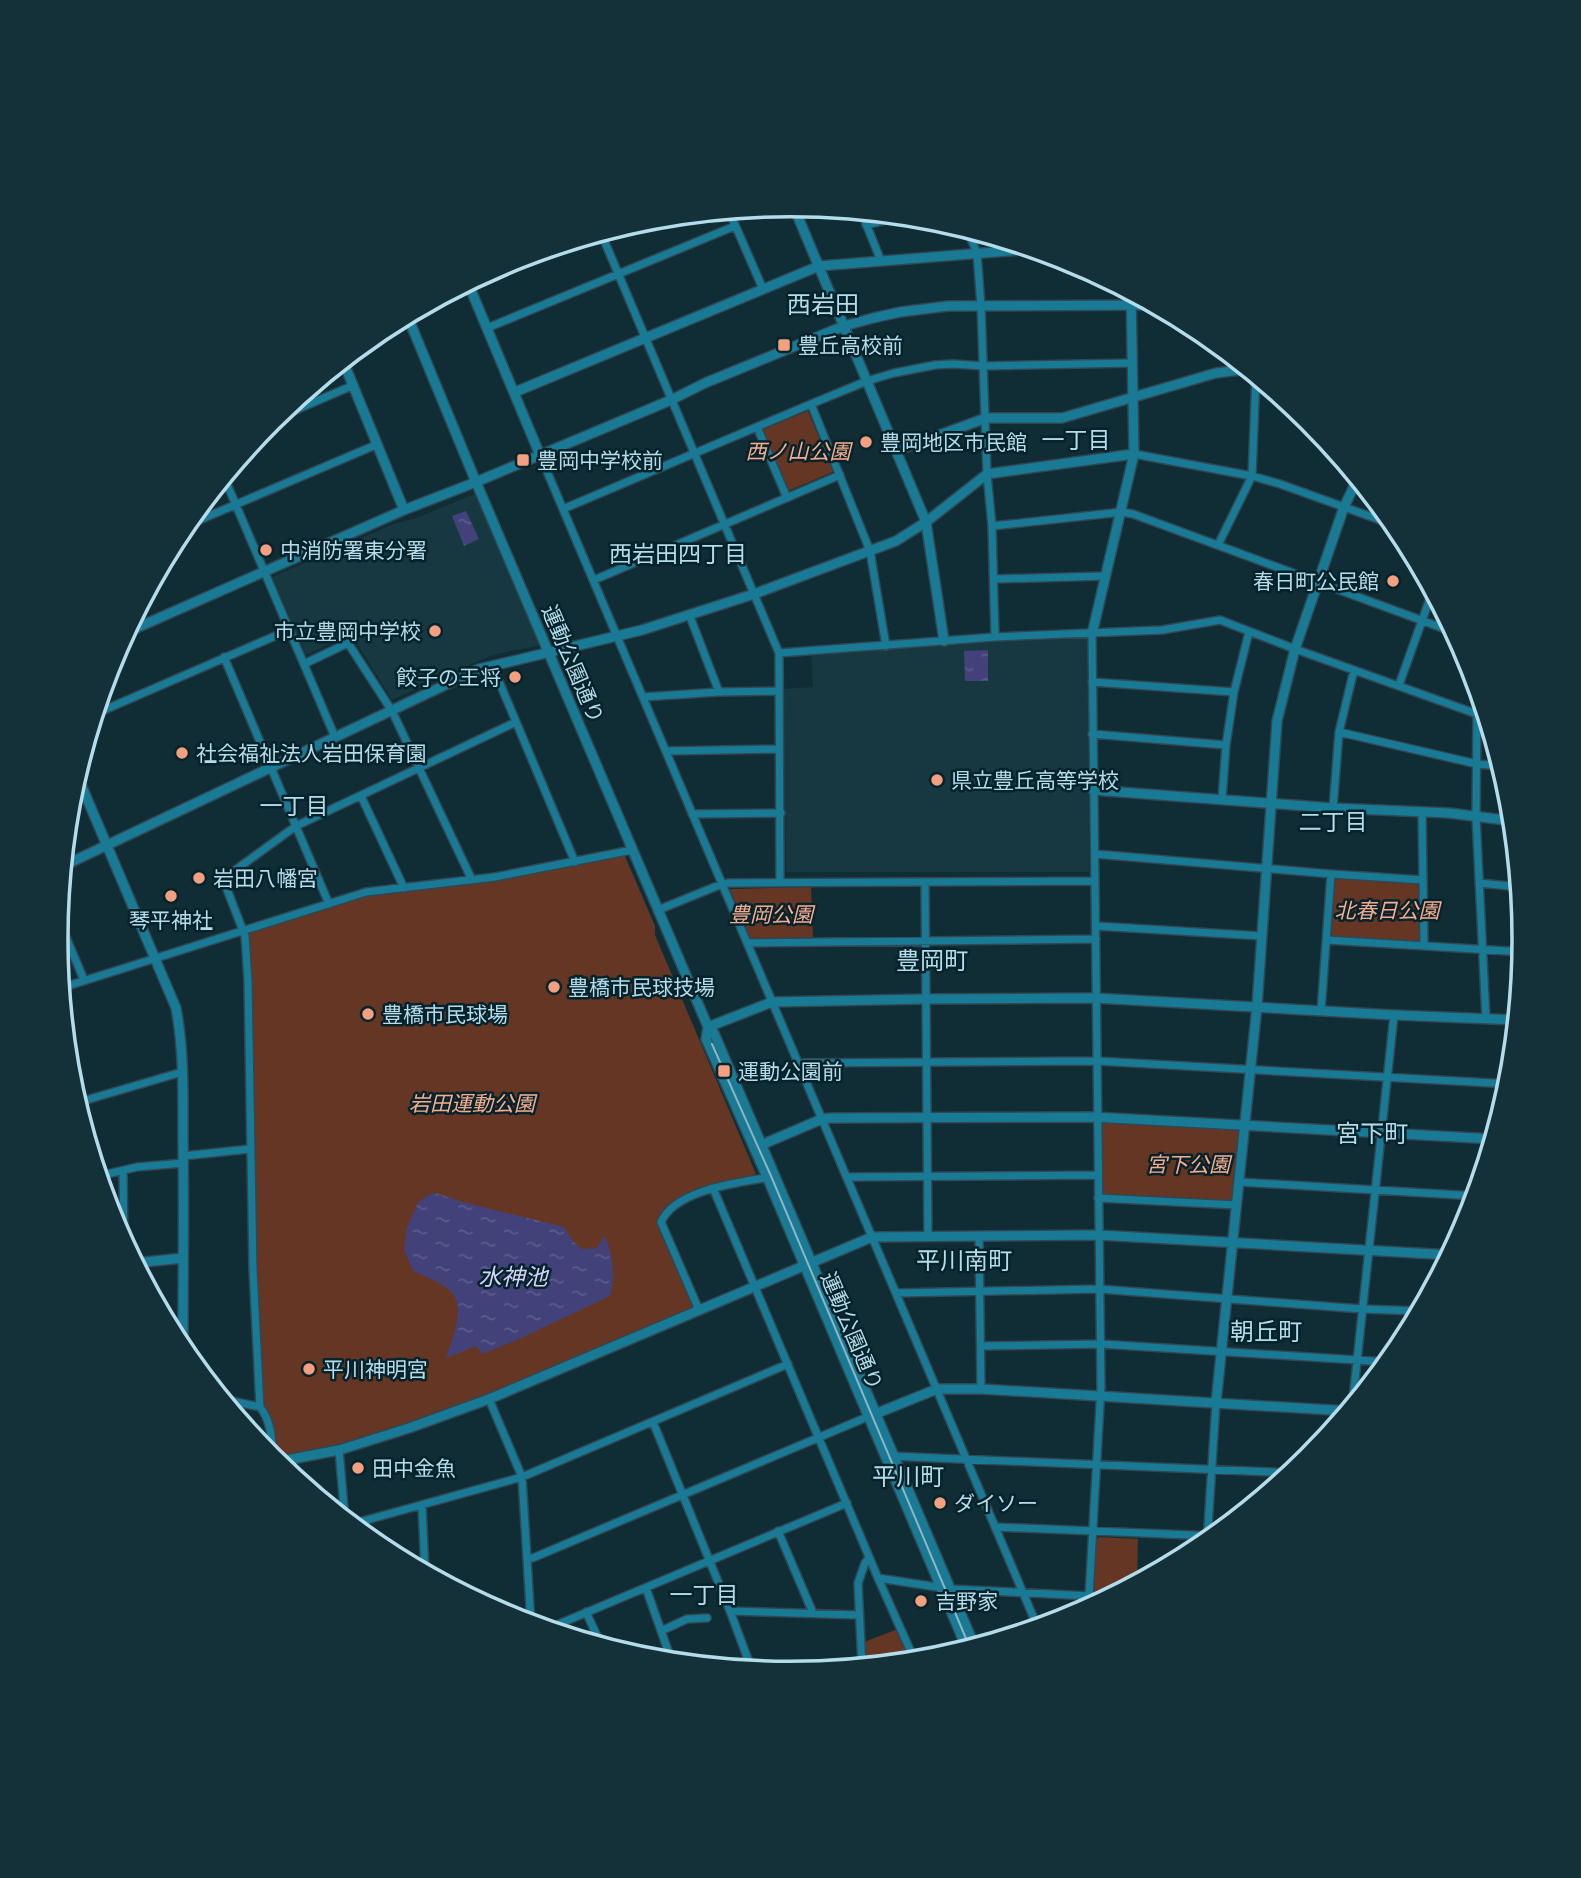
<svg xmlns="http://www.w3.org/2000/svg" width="1581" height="1878" font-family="Lora,'Noto Sans JP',serif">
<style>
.built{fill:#173741}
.green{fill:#643623}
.water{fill:url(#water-ripples)}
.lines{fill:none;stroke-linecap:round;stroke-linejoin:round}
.minor-casing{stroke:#2f4853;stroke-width:10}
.tertiary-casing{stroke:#2f4853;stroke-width:12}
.minor{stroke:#197a95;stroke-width:7}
.tertiary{stroke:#197a95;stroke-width:9}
.tram{stroke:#8fb5c2;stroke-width:2}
.poi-dot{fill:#f2a080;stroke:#06222b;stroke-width:2.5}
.labels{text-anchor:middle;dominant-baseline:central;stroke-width:5;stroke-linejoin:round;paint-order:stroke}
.poi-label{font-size:21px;fill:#b4dceb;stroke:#06222b;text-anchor:start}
.park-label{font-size:21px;font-style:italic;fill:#f9ad8f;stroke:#06222b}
.street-label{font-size:21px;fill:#b4dceb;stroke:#06222b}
.neighbourhood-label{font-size:23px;fill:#b4dceb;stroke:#06222b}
.water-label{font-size:23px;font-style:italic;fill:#d1d4f8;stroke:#06222b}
.quarter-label{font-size:24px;fill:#b4dceb;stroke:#06222b}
.rim{fill:none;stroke:#b4dceb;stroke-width:3.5}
</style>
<defs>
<pattern id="water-ripples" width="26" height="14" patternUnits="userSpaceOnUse" patternTransform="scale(1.75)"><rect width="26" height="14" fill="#42417a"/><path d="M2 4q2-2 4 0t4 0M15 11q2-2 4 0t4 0" fill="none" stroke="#5b5c8d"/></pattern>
</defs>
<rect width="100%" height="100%" fill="#102c35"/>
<path class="built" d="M 475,494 L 542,645 L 492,655 L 392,700 L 351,634 L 306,655 L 272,577 L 393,524 L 416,518 Z
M 1088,636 L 1089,872 L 786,872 L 783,689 L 813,687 L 811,654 Z"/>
<path class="green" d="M 808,411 L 833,472 L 788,491 L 762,430 Z
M 622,855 L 625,856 L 655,926 L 655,935 L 756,1174 L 686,1198 L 661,1222 L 699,1310 L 409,1428 L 276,1462 L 271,1431 L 260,1407 L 243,931 L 366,892 Z
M 1336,876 L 1416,883 L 1420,886 L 1420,940 L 1418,942 L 1333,937 L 1330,934 L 1334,878 Z
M 811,887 L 813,938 L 750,940 L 730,889 Z
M 1104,1122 L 1238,1129 L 1239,1132 L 1233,1200 L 1229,1203 L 1104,1195 L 1102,1192 L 1101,1124 Z
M 1099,1537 L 1138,1539 L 1137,1583 L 1113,1595 L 1097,1595 L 1094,1591 L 1096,1540 Z
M 898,1629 L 911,1662 L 866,1666 L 864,1642 Z"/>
<path class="water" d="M 466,511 L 479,539 L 464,546 L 452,516 Z
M 988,650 L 988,681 L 965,681 L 964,651 Z
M 436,1193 L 462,1202 L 564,1227 L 573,1241 L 581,1249 L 597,1248 L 604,1236 C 614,1255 615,1276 610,1296 L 517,1340 L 482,1354 L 476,1346 L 446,1358 C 452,1339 468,1304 448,1289 C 438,1281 424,1276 413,1271 L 404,1249 L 407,1227 L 418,1203 L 426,1196 Z"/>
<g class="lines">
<g class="minor-casing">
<path id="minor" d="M 729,211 L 763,289
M 861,211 L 881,261
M 866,225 L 903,216
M 967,229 L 977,253 L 981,306 L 987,474 L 992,526 L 995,637
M 601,233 L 779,653 L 780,883
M 487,328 L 735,226
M 811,404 L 870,551 L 886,646
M 270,421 L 354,385
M 757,427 L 787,498
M 1134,454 L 1252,476 L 1280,484 L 1397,526
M 540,455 L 1038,1628
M 224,477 L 335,737
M 563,509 L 811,404 L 867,381 L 894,373 L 935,365 L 953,364 L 984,366 L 1133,363
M 992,526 L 1122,512 L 1133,514 L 1456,633
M 183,527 L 378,444
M 1218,545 L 1252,476 L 1256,375
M 994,579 L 1106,576
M 594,580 L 840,475
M 689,614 L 719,692
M 779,653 L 995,637 L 1162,630 L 1220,620 L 1295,649 L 1477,714 L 1486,715
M 224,657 L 329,904
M 304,664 L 348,643 L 392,711 L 472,880
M 493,667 L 575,862
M 1092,682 L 1234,692
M 1399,685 L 1433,590
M 643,697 L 719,692 L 779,691
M 1484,708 L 1477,714 L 1476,817 L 1486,1019
M 95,714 L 289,630
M 1339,732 L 1477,764 L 1502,766
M 1092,734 L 1226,745
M 666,751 L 779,749
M 361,796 L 404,888
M 1222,799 L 1226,745 L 1234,692 L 1249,632
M 1333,808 L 1339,732 L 1354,670
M 1422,811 L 1424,945
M 692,814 L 781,813
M 1095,854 L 1331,874 L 1423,880
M 925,883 L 928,1236
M 1479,883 L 1520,887
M 658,910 L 722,884 L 729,883 L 1095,881
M 58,918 L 84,980
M 1096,926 L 1262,936
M 1327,940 L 1524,952
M 747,943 L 1096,939
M 61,988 L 366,892 L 495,877 L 632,850
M 1321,1011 L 1331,874
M 799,1065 L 803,1063 L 1097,1061 L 1510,1084
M 76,1103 L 182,1072
M 183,1156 L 250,1149
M 123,1171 L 124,1242
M 99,1176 L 137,1167 L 184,1163
M 847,1177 L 1098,1175
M 1239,1182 L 1476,1196
M 713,1188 L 878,1578 L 915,1661
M 1098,1198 L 1237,1205
M 979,1236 L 981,1389
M 896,1293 L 1099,1289 L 1362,1309 L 1420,1311
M 699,1310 L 661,1222 C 676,1189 738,1183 770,1177
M 981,1346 L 1101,1344 L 1389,1362
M 222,1399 L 260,1407
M 489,1399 L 522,1477 L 531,1624
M 1352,1408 L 1394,1015
M 653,1422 L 730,1611 L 752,1670
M 339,1450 L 345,1519
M 890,1456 L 1293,1473
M 273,1460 C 272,1442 272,1422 260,1407 L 253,1269 L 248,981 L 245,936 L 223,879 L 296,826 L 516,722
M 422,1505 L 425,1572
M 352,1524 L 522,1477 L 788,1364
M 995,1527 L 1215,1536
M 778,1531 L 813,1613
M 1207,1542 L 1216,1403
M 528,1559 L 535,1557 L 872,1415
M 878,1578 L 950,1589 L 1111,1597
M 646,1588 L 672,1662
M 1089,1596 L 1101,1387 L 1092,634
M 730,1611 L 859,1615
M 586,1612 L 598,1638
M 547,1629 L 847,1503
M 661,1631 L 687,1619 L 707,1618
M 862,1666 L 858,1583 L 865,1563 L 869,1558"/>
</g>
<g class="tertiary-casing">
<path id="tertiary" d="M 793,205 L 926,522 L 944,641
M 468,283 L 540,455
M 407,315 L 476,482 L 708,1027 L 714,1033 L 975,1647
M 343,361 L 404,510
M 515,392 L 819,266 L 1033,249
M 896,451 L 986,418 L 1062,418 L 1216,373 L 1248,369
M 125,633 L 404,510 L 476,482 L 671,400 L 705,383 L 844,326 L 873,318 L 900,312 L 948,306 L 1155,305
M 1092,634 L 1134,454 L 1131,292
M 77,775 L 176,1008 C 184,1050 183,1093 183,1136 C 184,1208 183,1279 183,1351
M 1093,790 L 1333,808 L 1449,813 L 1513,821
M 63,866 L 479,669 L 642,630 L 754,594 L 896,541 L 926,522 L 987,474 L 1134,454
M 708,1027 L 772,1002 L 926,999 L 1095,998 L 1394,1015 L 1517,1020
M 708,1027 L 706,1039 L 767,1177 L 967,1649
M 754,1148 L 822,1119 L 832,1118 L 1093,1117 L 1494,1139
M 135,1263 L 183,1258
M 1216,1403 L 1257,1006 L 1277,721 L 1295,649 L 1344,507 L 1358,478
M 875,1414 L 937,1389 L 981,1389 L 1349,1411
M 276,1462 L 339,1450 L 409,1428 L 489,1399 L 872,1237 L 1098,1235 L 1451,1255"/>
</g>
<use href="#minor" class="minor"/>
<use href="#tertiary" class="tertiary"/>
<path class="tram" d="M 712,1044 L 771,1176 L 970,1648"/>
</g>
<g class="poi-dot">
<rect x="777" y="338" width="14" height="14" rx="3.5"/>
<circle cx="866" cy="442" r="7"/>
<rect x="516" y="453" width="14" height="14" rx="3.5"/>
<circle cx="266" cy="550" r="7"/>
<circle cx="1393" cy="581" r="7"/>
<circle cx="435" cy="631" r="7"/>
<circle cx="515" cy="677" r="7"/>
<circle cx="182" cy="753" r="7"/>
<circle cx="937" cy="780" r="7"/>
<circle cx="199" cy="878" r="7"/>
<circle cx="171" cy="896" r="7"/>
<circle cx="554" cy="987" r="7"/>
<circle cx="368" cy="1014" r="7"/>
<rect x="717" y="1064" width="14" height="14" rx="3.5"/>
<circle cx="309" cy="1369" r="7"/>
<circle cx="358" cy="1468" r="7"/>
<circle cx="940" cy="1503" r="7"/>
<circle cx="921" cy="1601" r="7"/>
</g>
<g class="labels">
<g class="poi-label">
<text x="798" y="345">豊丘高校前</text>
<text x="880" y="442">豊岡地区市民館</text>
<text x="537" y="460">豊岡中学校前</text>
<text x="280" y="550">中消防署東分署</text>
<text x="1379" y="581" text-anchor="end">春日町公民館</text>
<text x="421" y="631" text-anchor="end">市立豊岡中学校</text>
<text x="501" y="677" text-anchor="end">餃子の王将</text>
<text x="196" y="753">社会福祉法人岩田保育園</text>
<text x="951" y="780">県立豊丘高等学校</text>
<text x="213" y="878">岩田八幡宮</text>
<text x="171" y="920" text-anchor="middle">琴平神社</text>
<text x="568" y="987">豊橋市民球技場</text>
<text x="382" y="1014">豊橋市民球場</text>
<text x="738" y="1071">運動公園前</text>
<text x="323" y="1369">平川神明宮</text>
<text x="372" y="1468">田中金魚</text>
<text x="954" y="1503">ダイソー</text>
<text x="935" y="1601">吉野家</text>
</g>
<g class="park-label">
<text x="798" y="451">西ノ山公園</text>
<text x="1387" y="910">北春日公園</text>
<text x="771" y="914">豊岡公園</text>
<text x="472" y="1103">岩田運動公園</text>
<text x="1188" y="1164">宮下公園</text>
</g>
<g class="street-label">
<text transform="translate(573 664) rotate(67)">運動公園通り</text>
<text transform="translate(852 1331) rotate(67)">運動公園通り</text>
</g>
<g class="neighbourhood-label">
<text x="1076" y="439">一丁目</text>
<text x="678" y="553">西岩田四丁目</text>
<text x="294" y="805">一丁目</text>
<text x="1333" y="821">二丁目</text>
<text x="704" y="1594">一丁目</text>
</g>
<g class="water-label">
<text x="513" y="1276">水神池</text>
</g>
<g class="quarter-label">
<text x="823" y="304">西岩田</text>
<text x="932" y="960">豊岡町</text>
<text x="1372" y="1133">宮下町</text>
<text x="964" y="1260">平川南町</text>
<text x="1266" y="1331">朝丘町</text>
<text x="908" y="1476">平川町</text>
</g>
</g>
<path d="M0 0H1581V1878H0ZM68 939a722 722 0 1 1 1444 0a722 722 0 1 1-1444 0Z" fill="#14313a" fill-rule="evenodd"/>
<path class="rim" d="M68 939a722 722 0 1 1 1444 0a722 722 0 1 1-1444 0Z"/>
</svg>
